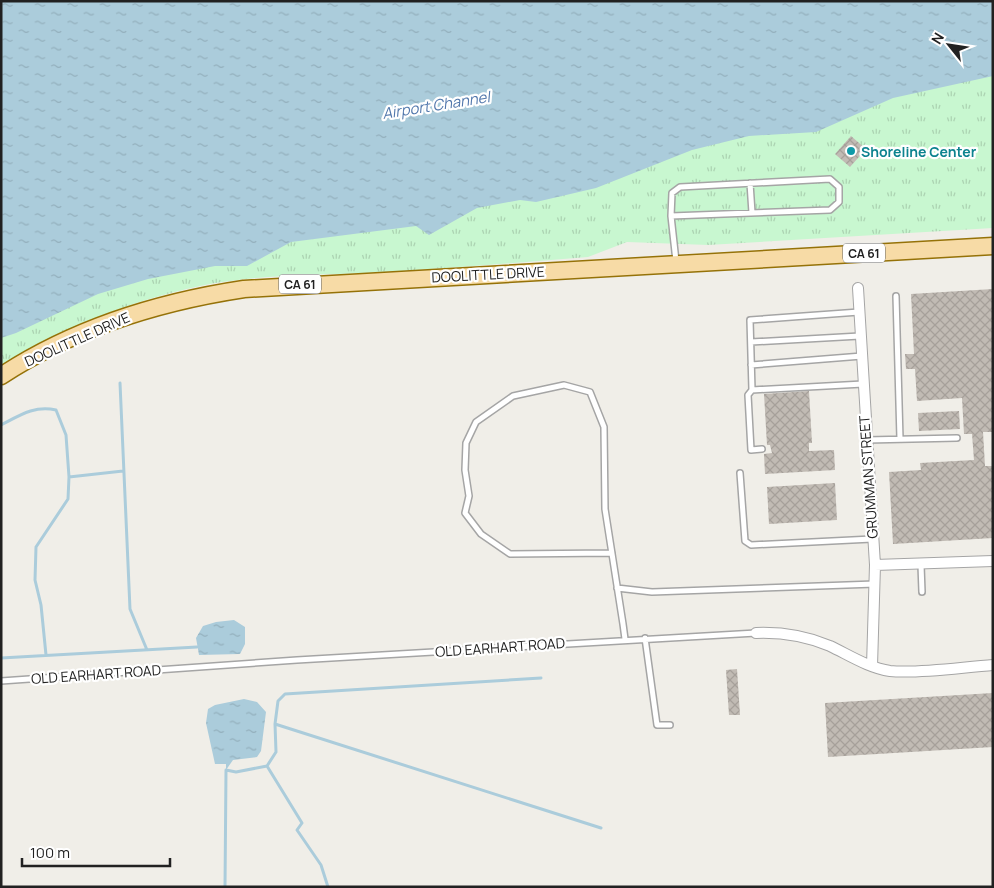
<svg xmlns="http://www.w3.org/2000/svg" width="994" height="888" font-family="Manrope,sans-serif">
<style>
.park{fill:url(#park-tufts)}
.water{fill:url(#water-ripples)}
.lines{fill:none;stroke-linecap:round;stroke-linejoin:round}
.stream{stroke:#abccdb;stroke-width:3}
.building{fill:url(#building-cross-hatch)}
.lane-casing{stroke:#a5a5a5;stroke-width:8}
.street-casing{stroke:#a5a5a5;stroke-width:12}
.primary-casing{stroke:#957208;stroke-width:19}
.lane{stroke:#fff;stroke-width:5}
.street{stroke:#fff;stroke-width:10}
.primary{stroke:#f7dba6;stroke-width:16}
.culture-dot{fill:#0f9aa8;stroke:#fff;stroke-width:2}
.labels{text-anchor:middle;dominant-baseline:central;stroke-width:4.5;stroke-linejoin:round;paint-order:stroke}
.shield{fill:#fff;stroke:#646464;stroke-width:1}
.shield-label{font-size:12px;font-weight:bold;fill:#212121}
.culture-label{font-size:14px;font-weight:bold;fill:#0d838f;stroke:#fff;text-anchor:start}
.street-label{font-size:14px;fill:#212121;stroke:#fff}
.water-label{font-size:15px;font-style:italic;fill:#5177ac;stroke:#fff}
</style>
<defs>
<pattern id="park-tufts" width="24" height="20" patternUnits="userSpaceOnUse" patternTransform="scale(1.25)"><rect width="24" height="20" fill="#c8f7d0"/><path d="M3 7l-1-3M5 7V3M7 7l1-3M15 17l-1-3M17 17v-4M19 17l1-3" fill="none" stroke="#acd3b2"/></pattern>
<pattern id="water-ripples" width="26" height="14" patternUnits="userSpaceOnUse" patternTransform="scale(1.25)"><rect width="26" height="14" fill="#abccdb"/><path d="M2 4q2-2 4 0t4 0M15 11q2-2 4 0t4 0" fill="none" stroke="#93afbc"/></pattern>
<pattern id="building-cross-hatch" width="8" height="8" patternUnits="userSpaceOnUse" patternTransform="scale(1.25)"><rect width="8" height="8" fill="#c1bbb4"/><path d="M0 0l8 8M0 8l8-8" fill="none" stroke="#a6a09a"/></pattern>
</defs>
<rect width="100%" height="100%" fill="#f0eee8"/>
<path class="park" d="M 1,1 L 993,1 L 993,228 L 708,245 L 627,242 L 588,257 C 514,263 440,269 366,273 C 311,275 254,275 200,286 C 129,301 63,328 1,366 Z"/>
<path class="water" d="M 1,1 L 993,1 L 993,76 L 893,98 L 816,132 L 749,136 L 692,150 L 596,188 L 536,202 L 520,200 L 477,208 L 429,235 L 416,226 L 291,242 L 247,266 L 215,266 L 148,279 L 98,294 L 16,333 L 1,338 Z
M 234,620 L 245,627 L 245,644 L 240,654 L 199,655 L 196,638 L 203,626 L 216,622 Z
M 244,699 L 257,702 L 266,712 L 261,751 L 257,757 L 233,760 L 226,770 L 226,764 L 215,764 L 206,723 L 208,709 L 215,705 Z"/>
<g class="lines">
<path class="stream" d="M 120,383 L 130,609 L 147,650
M 1,425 C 20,415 35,405 56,410 L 66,435 L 69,477 L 68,499 L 36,547 L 35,580 L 41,605 L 46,655
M 69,477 L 123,471
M 1,658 L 197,647
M 275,724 L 278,701 L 285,694 L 541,678
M 267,766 L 276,752 L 275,724 L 601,828
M 225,887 L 226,770 L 236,772 L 267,766 L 302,823 L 297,830 L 321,865 L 328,887"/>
</g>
<path class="building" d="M 851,136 L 866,149 L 850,167 L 835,154 Z
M 993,289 L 993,432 L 983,432 L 985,466 L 993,466 L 993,538 L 893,544 L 889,472 L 921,470 L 920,463 L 974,460 L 972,434 L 964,434 L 962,398 L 917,401 L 915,369 L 906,369 L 905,354 L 914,354 L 911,294 Z
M 809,391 L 812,443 L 809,443 L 809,451 L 834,450 L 835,470 L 765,474 L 764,454 L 772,453 L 770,445 L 767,445 L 764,394 Z
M 959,411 L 960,429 L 919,431 L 918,413 Z
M 835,483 L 837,520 L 769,524 L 767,487 Z
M 737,669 L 740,715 L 729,715 L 726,670 Z
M 993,693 L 993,747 L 828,757 L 825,703 Z"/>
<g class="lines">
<g class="lane-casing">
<path id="lane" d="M 750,183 L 752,213
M 671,216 L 830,210 L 839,202 L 839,187 L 830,179 L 680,187 L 672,193 L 671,216 L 676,261
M 896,296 L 900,439
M 751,342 L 860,336
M 751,365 L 862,356
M 752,390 L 750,320 L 859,312
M 867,440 L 957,438
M 762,449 L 751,450 L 748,395 L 752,390 L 863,384
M 740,473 L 745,541 L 751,545 L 872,539
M 612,553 L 510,554 L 481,534 L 465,513 L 469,496 L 465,470 L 466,443 L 476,422 L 513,396 L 564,385 L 590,392 L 604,427 L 605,509 L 623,624 L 625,639
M 921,565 L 922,592
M 617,588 L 652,592 L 875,584
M 645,638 L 657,725 L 670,725
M 1,681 L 297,660 L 756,633"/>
</g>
<g class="street-casing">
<path id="street" d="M 858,288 L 875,565 L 872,666
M 875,565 L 993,561
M 756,633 C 782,632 806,636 830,646 C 849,655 869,668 890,671 C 918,674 963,667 993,665"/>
</g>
<g class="primary-casing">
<path id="primary" d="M 1,376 C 74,328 158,302 244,289 L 993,246"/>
</g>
<use href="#lane" class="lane"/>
<use href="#street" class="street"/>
<use href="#primary" class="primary"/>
</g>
<circle class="culture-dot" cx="851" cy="151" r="5"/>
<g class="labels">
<g class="shield">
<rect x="843" y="243.5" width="42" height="19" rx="4"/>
<rect x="279" y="274.5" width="42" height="19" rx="4"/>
</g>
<g class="shield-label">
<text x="864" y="253">CA 61</text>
<text x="300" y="284">CA 61</text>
</g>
<g class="culture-label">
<text x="861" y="151">Shoreline Center</text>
</g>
<g class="street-label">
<text transform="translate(488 274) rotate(-3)">DOOLITTLE DRIVE</text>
<text transform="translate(77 339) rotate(-24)">DOOLITTLE DRIVE</text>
<text transform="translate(868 477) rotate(-94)">GRUMMAN STREET</text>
<text transform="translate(500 647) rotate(-4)">OLD EARHART ROAD</text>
<text transform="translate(96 674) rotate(-4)">OLD EARHART ROAD</text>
</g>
<g class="water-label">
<text transform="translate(436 105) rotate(-9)">Airport Channel</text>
</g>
</g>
<rect width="994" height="888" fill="none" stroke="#212121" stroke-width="5"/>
<g transform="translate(949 45) rotate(300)" stroke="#ffffff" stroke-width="4" paint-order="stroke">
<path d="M0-4L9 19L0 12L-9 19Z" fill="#212121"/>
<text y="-8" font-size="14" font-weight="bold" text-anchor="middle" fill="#212121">N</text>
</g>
<path d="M22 858v8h148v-8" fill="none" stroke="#212121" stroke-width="2.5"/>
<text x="30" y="858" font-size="15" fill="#212121" stroke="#ffffff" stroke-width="4" paint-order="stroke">100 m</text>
</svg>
